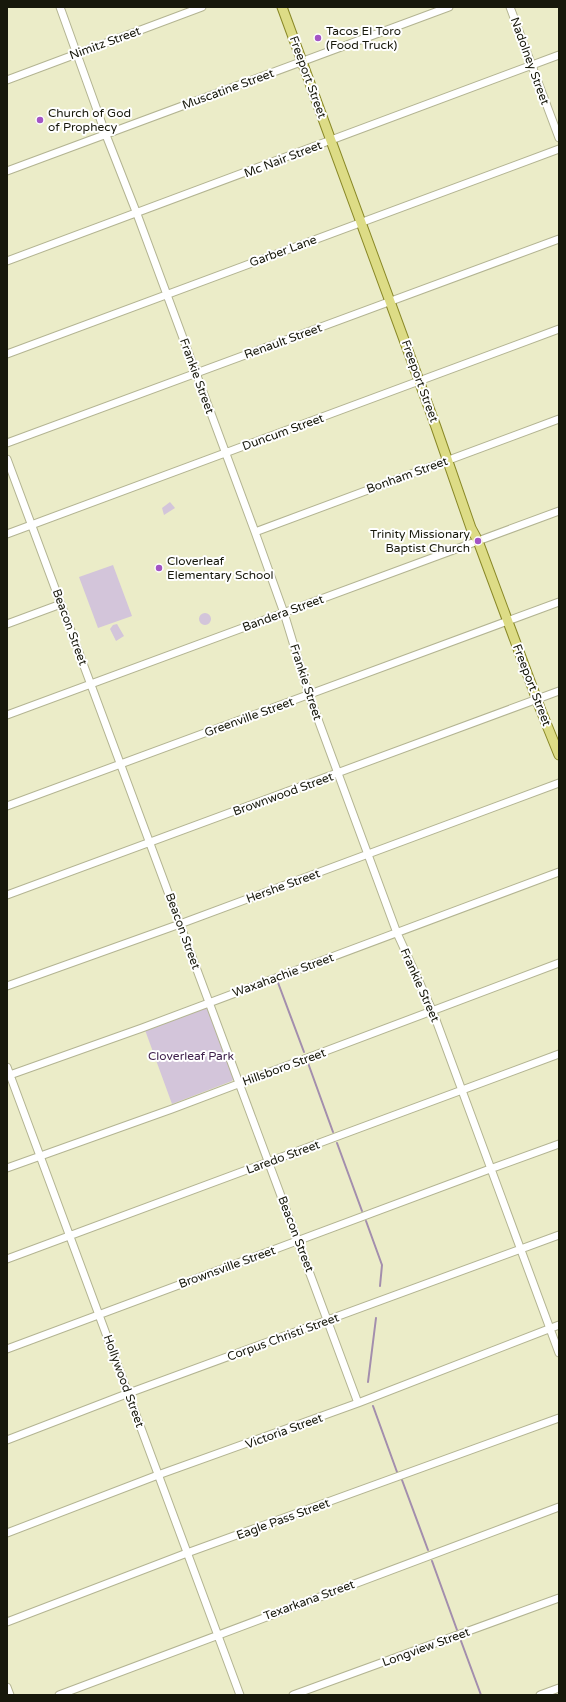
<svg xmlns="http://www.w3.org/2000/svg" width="566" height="1702" font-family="'Varela Round',sans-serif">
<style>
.green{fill:#d3c5da}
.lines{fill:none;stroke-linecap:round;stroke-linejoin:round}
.stream{stroke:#a38ead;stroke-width:2}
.minor-casing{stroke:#b3b492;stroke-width:9}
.major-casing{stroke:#898827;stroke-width:11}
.minor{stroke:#fff;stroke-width:7}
.major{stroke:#dddc86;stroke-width:9}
.poi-dot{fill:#a354c5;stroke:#fff;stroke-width:1.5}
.labels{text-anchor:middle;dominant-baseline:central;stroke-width:4;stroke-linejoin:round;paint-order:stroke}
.poi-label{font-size:12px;fill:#17180b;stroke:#fff;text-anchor:start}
.street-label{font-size:12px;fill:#17180b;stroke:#fff}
.park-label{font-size:12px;fill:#40224d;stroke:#fff}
</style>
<rect width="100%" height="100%" fill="#ebecc8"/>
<path class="green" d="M 170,502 L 175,508 L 164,515 L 162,508 Z
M 113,565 L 132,616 L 98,628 L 79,577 Z
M199 619a6 6 0 1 1 12 0a6 6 0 1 1-12 0Z
M 117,624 L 124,636 L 116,641 L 110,629 L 113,625 Z
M 205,1006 L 209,1007 L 235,1076 L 232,1081 L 172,1104 L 145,1030 Z"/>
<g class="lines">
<path class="stream" d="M 277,980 L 304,1052
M 308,1063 L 333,1132
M 337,1143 L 362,1211
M 366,1221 L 382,1265 L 380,1286
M 368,1382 L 376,1318
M 373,1406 L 397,1472
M 402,1480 L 428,1550
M 432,1561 L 457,1630
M 461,1641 L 481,1695"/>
<g class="minor-casing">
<path id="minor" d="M 60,7 L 106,135 L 137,214 L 255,532 L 284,613 L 309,695 L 397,933 L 433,1012 L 559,1353
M 510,7 L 559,138
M 7,80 L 202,7
M 7,171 L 449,7
M 7,261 L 559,55
M 7,354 L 559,149
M 7,443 L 559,239
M 7,459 L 358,1403
M 255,532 L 559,419
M 7,534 L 559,329
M 7,624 L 61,604
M 7,715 L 559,511
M 7,806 L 559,602
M 7,895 L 559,691
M 7,986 L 180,924 L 559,783
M 7,1067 L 240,1695
M 7,1076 L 142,1028 L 559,872
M 7,1168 L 172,1109 L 559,963
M 7,1259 L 559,1054
M 7,1349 L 490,1169 L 559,1144
M 7,1440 L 129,1393 L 559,1235
M 7,1533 L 158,1475 L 358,1403 L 559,1325
M 7,1622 L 187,1553 L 559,1418
M 7,1687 L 10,1695
M 59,1695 L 559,1507
M 293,1695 L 559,1598
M 540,1695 L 559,1688"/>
</g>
<g class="major-casing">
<path id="major" d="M 282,7 L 436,427 L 471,528 L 478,541 L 540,708 L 559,755"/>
</g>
<use href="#minor" class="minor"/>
<use href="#major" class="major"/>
</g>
<g class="poi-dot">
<circle cx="318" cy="38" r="4"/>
<circle cx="40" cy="120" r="4"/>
<circle cx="478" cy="541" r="4"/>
<circle cx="159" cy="568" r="4"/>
</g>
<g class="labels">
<g class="poi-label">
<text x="326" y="31">Tacos El Toro<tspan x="326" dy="14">(Food Truck)</tspan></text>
<text x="48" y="113">Church of God<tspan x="48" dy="14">of Prophecy</tspan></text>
<text x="470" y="534" text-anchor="end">Trinity Missionary<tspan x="470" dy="14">Baptist Church</tspan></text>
<text x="167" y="561">Cloverleaf<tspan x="167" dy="14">Elementary School</tspan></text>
</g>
<g class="street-label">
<text transform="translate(105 43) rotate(-20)">Nimitz Street</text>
<text transform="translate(530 61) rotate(70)">Nadolney Street</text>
<text transform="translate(308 77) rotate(70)">Freeport Street</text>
<text transform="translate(228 89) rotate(-20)">Muscatine Street</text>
<text transform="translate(283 159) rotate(-21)">Mc Nair Street</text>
<text transform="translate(283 251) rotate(-20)">Garber Lane</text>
<text transform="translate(283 341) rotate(-20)">Renault Street</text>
<text transform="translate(197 376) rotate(70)">Frankie Street</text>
<text transform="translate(420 381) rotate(70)">Freeport Street</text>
<text transform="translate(283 432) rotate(-20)">Duncum Street</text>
<text transform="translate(407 475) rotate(-20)">Bonham Street</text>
<text transform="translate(283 613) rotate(-20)">Bandera Street</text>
<text transform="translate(70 627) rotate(70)">Beacon Street</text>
<text transform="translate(306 682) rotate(72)">Frankie Street</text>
<text transform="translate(532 685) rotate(69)">Freeport Street</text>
<text transform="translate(249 717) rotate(-20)">Greenville Street</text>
<text transform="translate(283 794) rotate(-20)">Brownwood Street</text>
<text transform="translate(283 886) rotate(-20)">Hershe Street</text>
<text transform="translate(183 931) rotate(70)">Beacon Street</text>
<text transform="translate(283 975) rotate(-20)">Waxahachie Street</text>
<text transform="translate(420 985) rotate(66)">Frankie Street</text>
<text transform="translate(284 1067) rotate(-20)">Hillsboro Street</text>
<text transform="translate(283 1157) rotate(-20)">Laredo Street</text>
<text transform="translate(296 1234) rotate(69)">Beacon Street</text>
<text transform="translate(227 1267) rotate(-20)">Brownsville Street</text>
<text transform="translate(283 1337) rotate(-20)">Corpus Christi Street</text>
<text transform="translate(124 1381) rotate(70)">Hollywood Street</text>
<text transform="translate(284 1431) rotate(-20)">Victoria Street</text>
<text transform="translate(283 1519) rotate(-20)">Eagle Pass Street</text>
<text transform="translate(309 1600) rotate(-20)">Texarkana Street</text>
<text transform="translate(426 1647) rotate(-20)">Longview Street</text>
</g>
<g class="park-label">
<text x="191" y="1056">Cloverleaf Park</text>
</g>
</g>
<rect width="566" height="1702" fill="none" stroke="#17180b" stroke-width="16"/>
</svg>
